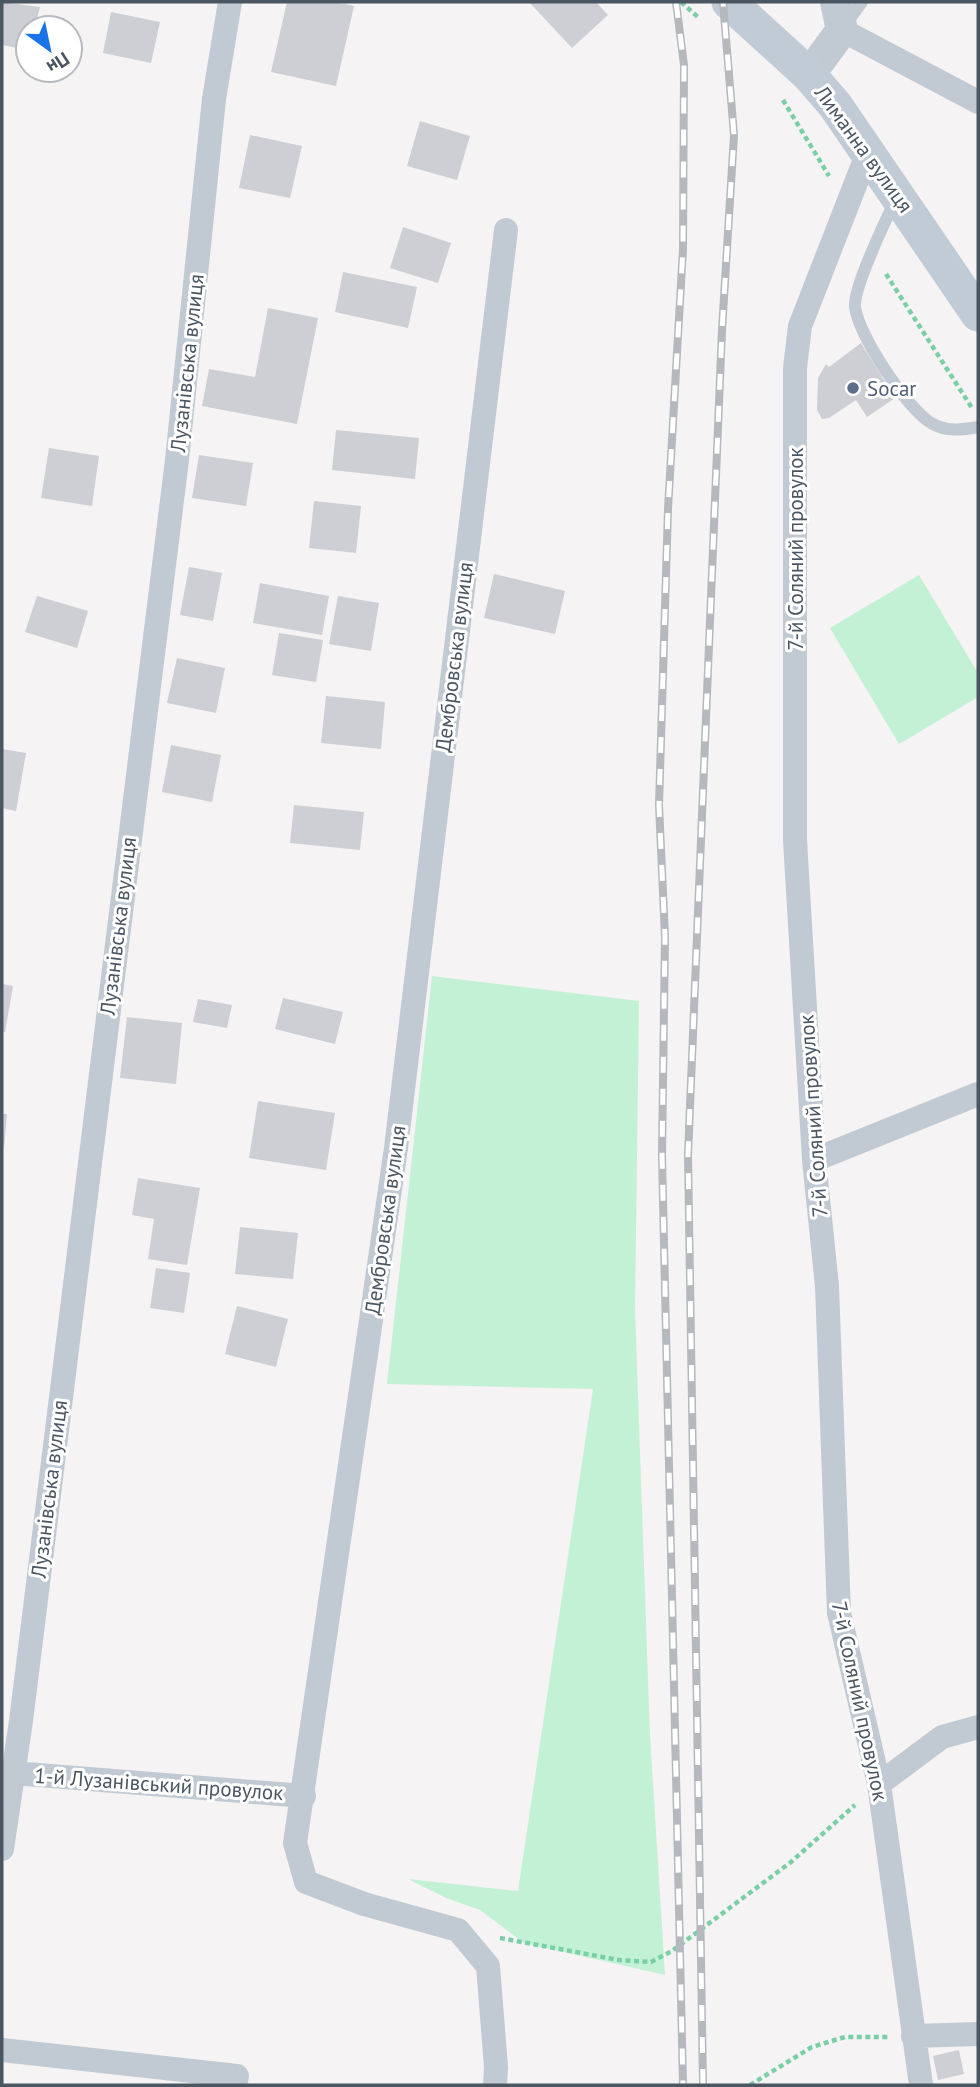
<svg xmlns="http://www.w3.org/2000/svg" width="980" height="2087" font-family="'PT Sans',sans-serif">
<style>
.green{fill:#c3f1d5}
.building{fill:#cdcfd5}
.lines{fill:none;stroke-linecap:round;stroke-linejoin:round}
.path{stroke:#7ad0a6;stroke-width:4.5;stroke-dasharray:5 3.5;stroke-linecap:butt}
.service{stroke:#c1cad2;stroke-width:12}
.minor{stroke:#c1cad2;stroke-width:24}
.tertiary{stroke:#c1cad2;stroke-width:32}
.secondary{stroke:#c1cbd6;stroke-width:35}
.rail-casing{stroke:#b5b8bd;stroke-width:8}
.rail{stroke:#fff;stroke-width:5;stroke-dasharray:16;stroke-linecap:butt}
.service-dot{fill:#5c6f8a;stroke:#fff;stroke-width:2.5}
.labels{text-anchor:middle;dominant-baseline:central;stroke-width:6;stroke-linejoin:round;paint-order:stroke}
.street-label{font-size:21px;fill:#4a5661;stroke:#fff}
.service-label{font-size:21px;fill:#4e5e75;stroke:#fff;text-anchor:start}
</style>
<rect width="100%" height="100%" fill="#f5f3f3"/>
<path class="green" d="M 919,575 L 978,673 L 978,697 L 899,744 L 830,628 Z
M 432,976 L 639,1001 L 635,1310 L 650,1736 L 665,1975 L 524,1943 L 480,1910 L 446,1898 L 408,1879 L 518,1891 L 593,1389 L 387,1384 Z"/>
<path class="building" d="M 2,2 L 40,7 L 35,28 L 28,28 L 28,50 L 2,45 Z
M 287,2 L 334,2 L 354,6 L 336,86 L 271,72 Z
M 529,2 L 596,2 L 608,15 L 572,48 Z
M 111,12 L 160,22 L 151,63 L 103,53 Z
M 420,121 L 470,136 L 457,180 L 407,166 Z
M 250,135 L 302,146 L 290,198 L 239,188 Z
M 403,227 L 451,243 L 438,283 L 390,268 Z
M 343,272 L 417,287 L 408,328 L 335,312 Z
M 268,308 L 318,318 L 297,424 L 202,406 L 209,369 L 255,377 Z
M 861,343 L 895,398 L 867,417 L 856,400 L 829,418 L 822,419 L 817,410 L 818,378 L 826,364 L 829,367 Z
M 336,430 L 419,438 L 415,479 L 332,470 Z
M 49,448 L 99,456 L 92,506 L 41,498 Z
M 199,455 L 253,463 L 246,506 L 192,498 Z
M 314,501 L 361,506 L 356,553 L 309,548 Z
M 189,567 L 222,573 L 213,621 L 180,615 Z
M 494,574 L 565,591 L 555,634 L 484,618 Z
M 260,583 L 329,596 L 322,635 L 253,623 Z
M 37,596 L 88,611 L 77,648 L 25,632 Z
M 338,596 L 379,603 L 371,651 L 329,644 Z
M 279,633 L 323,640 L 316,682 L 272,675 Z
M 177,658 L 225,668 L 216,713 L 167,703 Z
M 326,696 L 385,702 L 381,749 L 321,743 Z
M 171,745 L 221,755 L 212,802 L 162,792 Z
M 2,749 L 26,753 L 16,811 L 2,808 Z
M 294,805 L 364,812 L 360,850 L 290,843 Z
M 2,984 L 13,986 L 5,1032 L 2,1032 Z
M 283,998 L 343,1012 L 335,1044 L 275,1029 Z
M 198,999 L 232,1005 L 227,1028 L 193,1022 Z
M 127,1017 L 182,1023 L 176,1084 L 120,1078 Z
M 258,1101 L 335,1113 L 326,1170 L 249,1158 Z
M 2,1114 L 7,1114 L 4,1148 L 2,1148 Z
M 138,1178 L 200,1188 L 187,1265 L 148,1259 L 154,1219 L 132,1215 Z
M 240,1227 L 298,1233 L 293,1279 L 235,1274 Z
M 156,1268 L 190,1273 L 184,1313 L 150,1308 Z
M 237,1306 L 288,1319 L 276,1367 L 225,1354 Z
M 959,2050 L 964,2074 L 938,2080 L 933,2056 Z"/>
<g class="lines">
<path class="path" d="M 681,2 L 699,18
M 783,100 L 829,176
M 886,274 L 972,408
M 500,1938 L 619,1960 L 651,1962 L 672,1951 L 791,1862 L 855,1805
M 750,2085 L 812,2047 L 845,2037 L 888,2037"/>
<path class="service" d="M 846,24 L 862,2
M 895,200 C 886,221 853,287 855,307 C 859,336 906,407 931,423 C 946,432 962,430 978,427"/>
<path class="minor" d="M 842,30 L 978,102
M 868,152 L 800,326 L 795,368 L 795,840 L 814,1160 L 827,1286 L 839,1613 L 879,1784 L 921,2085
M 814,1160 L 978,1094
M 13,1773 L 304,1796
M 879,1784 L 942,1737 L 978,1727
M 2,1849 L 21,1721 L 177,460 L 214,99 L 230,2
M 913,2036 L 978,2034
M 2,2050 L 237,2076 L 235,2085
M 495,2085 L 496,2067 L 488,1966 L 458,1930 L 364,1904 L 306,1882 L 295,1843 L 396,1148 L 506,230"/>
<path class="tertiary" d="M 809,75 L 842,30 L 836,2"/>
<path class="secondary" d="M 729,2 L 809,75 L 835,105 L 978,314"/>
<g class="rail-casing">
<path id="rail" d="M 676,2 L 684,65 L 683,249 L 668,509 L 659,805 L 665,937 L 662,1155 L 683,2085
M 703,2085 L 688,1155 L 722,330 L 734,135 L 723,2"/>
</g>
<use href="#rail" class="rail"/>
</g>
<circle class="service-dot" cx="853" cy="388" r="7"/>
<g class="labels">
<g class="street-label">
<text transform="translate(864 149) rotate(54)">Лиманна вулиця</text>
<text transform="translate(187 363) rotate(-84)">Лузанівська вулиця</text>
<text transform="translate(795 549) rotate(-90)">7-й Соляний провулок</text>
<text transform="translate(454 657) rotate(-83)">Дембровська вулиця</text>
<text transform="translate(118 926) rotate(-83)">Лузанівська вулиця</text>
<text transform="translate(813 1116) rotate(-94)">7-й Соляний провулок</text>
<text transform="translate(385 1220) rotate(-82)">Дембровська вулиця</text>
<text transform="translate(49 1489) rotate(-83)">Лузанівська вулиця</text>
<text transform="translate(860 1701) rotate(78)">7-й Соляний провулок</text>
<text transform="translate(159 1784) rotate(4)">1-й Лузанівський провулок</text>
</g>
<g class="service-label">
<text x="867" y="388">Socar</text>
</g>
</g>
<rect width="980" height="2087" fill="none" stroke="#4a5661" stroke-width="7"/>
<g transform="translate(49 49) rotate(147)"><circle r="33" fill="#ffffff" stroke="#b7bbc0" stroke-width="2"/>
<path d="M0-5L12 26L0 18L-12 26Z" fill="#1a73e8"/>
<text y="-10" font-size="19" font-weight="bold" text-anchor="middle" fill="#4a5661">Пн</text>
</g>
</svg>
